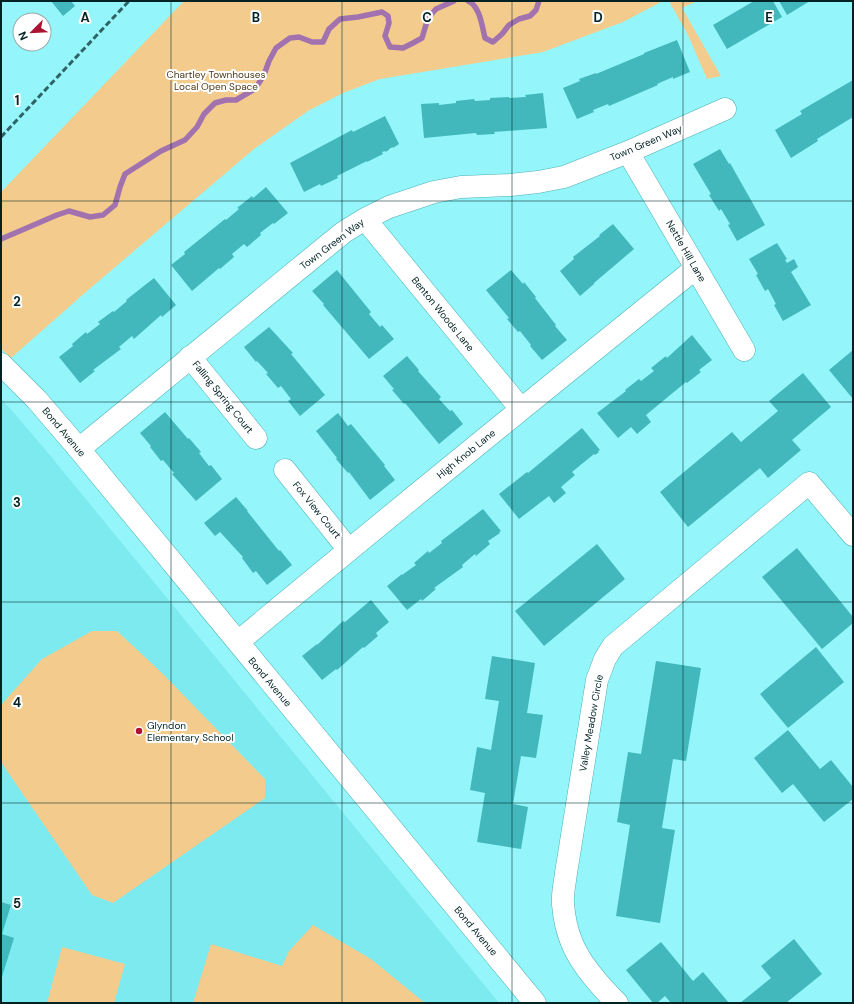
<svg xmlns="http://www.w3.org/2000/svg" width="854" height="1004" font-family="'DM Sans',sans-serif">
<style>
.built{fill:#7ceaee}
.green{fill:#f3cc8d}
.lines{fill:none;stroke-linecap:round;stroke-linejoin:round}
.stream{stroke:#a272af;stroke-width:5.5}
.building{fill:#42b8bd}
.minor-casing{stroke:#4db0b4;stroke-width:23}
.minor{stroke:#fff;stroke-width:22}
.rail{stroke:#2f6366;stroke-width:3;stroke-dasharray:6 3;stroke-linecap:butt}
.grid{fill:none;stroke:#022224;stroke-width:1;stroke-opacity:0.55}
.poi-dot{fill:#aa1431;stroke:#fff;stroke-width:1.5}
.labels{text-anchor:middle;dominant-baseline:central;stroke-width:4;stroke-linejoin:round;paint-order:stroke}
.park-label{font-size:10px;fill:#4d3a1b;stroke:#fff}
.street-label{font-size:10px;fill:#022224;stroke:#fff}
.poi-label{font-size:10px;fill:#022224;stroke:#fff;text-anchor:start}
.grid-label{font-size:13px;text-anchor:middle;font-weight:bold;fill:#022224;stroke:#fff;stroke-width:4;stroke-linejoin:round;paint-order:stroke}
</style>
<rect width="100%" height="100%" fill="#94f6fa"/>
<path class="built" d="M 1,399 L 15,414 L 53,459 L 499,1003 L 1,1003 Z"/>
<path class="green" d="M 184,1 L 663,1 L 623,22 L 543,52 L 380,79 L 343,93 L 308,111 L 254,149 L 87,291 L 11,358 L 1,349 L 1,192 Z
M 669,1 L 697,1 L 682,8 L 721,76 L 707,79 L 688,35 Z
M 92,631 L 117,631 L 163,674 L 265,779 L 265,798 L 113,903 L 92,895 L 1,762 L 1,705 L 42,659 Z
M 313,925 L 371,959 L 425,1003 L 193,1003 L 211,944 L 282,966 L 289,951 Z
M 62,947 L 125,964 L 114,1003 L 47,1003 Z"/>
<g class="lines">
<path class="stream" d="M 468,1 C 480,6 482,26 485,38 L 493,42 L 502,34 L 509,25 L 519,19 L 530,16 L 536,10 L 539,1
M 1,239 L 57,215 L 69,211 L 90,217 L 103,215 L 115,205 L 120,187 L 125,174 L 161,151 L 185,140 L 197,127 L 204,114 L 215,103 L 226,100 L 236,100 L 255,89 L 264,75 L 269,61 L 276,48 L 290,38 L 299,37 L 312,42 L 323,42 L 329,29 L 340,19 L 358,17 L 382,12 L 388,16 L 389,23 L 385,36 L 390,47 L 403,48 L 413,43 L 422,38 L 428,18 L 436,9 L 454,1"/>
</g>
<path class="building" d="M 51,1 L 71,1 L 75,6 L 63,16 Z
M 754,1 L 773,1 L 782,17 L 727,49 L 713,25 Z
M 779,1 L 810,1 L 787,15 Z
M 677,40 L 690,72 L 673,79 L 673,77 L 657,84 L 658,85 L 609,106 L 608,104 L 593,110 L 594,112 L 577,119 L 563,88 L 580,81 L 579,79 L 596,73 L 596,74 L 644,54 L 644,53 Z
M 853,80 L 853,117 L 817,139 L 818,141 L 791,158 L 775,130 L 802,114 L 800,111 Z
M 543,93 L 547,128 L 494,132 L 495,134 L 477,135 L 476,133 L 424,138 L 421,104 L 439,103 L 439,105 L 456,103 L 456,101 L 474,99 L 475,101 L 490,100 L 490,98 L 509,97 L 509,98 L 526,97 L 525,95 Z
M 385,116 L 399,144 L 393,148 L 393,147 L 389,149 L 389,150 L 385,152 L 385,151 L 382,152 L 383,154 L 367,162 L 367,161 L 337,176 L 338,178 L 321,186 L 320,184 L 304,192 L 290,163 L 352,130 L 353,132 Z
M 720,149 L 729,164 L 730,163 L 765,225 L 737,241 L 728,225 L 730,224 L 721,209 L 719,211 L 709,195 L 711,194 L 693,164 Z
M 266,187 L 288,213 L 274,224 L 273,223 L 260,233 L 261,235 L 247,247 L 244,244 L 232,254 L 234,257 L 220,269 L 219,268 L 192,291 L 171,265 L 185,254 L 184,252 L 225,219 L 226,220 L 239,209 L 237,208 L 252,196 L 253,198 Z
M 613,224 L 634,249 L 594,283 L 594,284 L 580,296 L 560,271 L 574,259 L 573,257 L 600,236 L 599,235 Z
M 777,243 L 787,259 L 785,260 L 787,263 L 794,259 L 798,267 L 791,272 L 811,305 L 783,321 L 774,305 L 776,304 L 768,289 L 765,291 L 756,275 L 758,274 L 749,259 Z
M 337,270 L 371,312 L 369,314 L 380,327 L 382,325 L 394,339 L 369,359 L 323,305 L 324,304 L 312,291 Z
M 511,270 L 523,284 L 524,282 L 536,297 L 535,298 L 556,325 L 555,326 L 567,340 L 542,360 L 530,346 L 531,345 L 520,331 L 518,332 L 507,319 L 509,318 L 486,290 Z
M 154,278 L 176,305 L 162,317 L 161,315 L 134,339 L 132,336 L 119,347 L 121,349 L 93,370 L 95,371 L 80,383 L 59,357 L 73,346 L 72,344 L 86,332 L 87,334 L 100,324 L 98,322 L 113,311 L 114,312 L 127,301 L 126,300 Z
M 269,327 L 293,353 L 291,354 L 325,395 L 300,416 L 288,401 L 291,399 L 281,386 L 278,388 L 266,374 L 268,373 L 257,361 L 256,362 L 244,347 Z
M 692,335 L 712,360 L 699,370 L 701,372 L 687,383 L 686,382 L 646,415 L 651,422 L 637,434 L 631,427 L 618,438 L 597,413 L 626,391 L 625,390 L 639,379 L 641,381 L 654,371 L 651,368 L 666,356 L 667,358 Z
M 853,350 L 853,399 L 829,370 Z
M 407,356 L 419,370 L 418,371 L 441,397 L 439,399 L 450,411 L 452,410 L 463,424 L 439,444 L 405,403 L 404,404 L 392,390 L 394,389 L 383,376 Z
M 803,373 L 831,407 L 792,440 L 801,450 L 768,478 L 760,468 L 688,527 L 660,492 L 732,432 L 741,442 L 778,411 L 769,401 Z
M 165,412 L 188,439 L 189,438 L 201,452 L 199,453 L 209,466 L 211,465 L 222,479 L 196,501 L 172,474 L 174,473 L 163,460 L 161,461 L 150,447 L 151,446 L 140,433 Z
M 338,413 L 348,426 L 351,424 L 385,465 L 384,466 L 395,480 L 370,500 L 349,472 L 348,473 L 336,459 L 337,458 L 316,431 Z
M 582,428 L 600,450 L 598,451 L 599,452 L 595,455 L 594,454 L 572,472 L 575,475 L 561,487 L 566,493 L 554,503 L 549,496 L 519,519 L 499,494 L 527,472 L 528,473 Z
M 236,497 L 248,511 L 247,511 L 279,551 L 280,550 L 292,565 L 267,585 L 256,571 L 253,573 L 242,558 L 243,557 L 220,532 L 215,536 L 204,523 Z
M 483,509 L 501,531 L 499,532 L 500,533 L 488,541 L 490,544 L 476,556 L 475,554 L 462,565 L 463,567 L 434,588 L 436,589 L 422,601 L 421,599 L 407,610 L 387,586 L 402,574 L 402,575 L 416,565 L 414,563 L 428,551 L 429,553 L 442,543 L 441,541 Z
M 597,544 L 625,579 L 544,646 L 515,611 Z
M 797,548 L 853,617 L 853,623 L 822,649 L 762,577 Z
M 371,600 L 389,622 L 376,633 L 378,636 L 364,648 L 363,647 L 337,670 L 336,669 L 322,680 L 302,656 L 317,644 L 317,645 L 343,621 L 345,622 Z
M 816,647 L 844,682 L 788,728 L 760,694 Z
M 492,656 L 535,663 L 527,713 L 543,715 L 536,758 L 521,756 L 513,804 L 528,807 L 521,849 L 477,842 L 485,793 L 470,790 L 477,747 L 491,750 L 499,701 L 485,699 Z
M 656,661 L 701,668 L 686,761 L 673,759 L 662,828 L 675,830 L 660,923 L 616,916 L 630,825 L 617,822 L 628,752 L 641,754 Z
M 788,730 L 820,769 L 831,760 L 853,787 L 853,799 L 824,822 L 793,784 L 782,793 L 754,758 Z
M 1,902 L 11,905 L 2,934 L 14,938 L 1,980 Z
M 794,939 L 822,974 L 786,1003 L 740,1003 L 771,978 L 761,966 Z
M 661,942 L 693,981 L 703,972 L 729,1003 L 671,1003 L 665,996 L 657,1003 L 653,1003 L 626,970 Z"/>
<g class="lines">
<g class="minor-casing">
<path id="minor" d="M 628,152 L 744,350
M 365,219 L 521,409
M 190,357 L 256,438
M 1,364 L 37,400 L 79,449 L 535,1003
M 79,449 L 323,249 L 344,232 L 365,219 L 389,207 L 434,192 L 461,187 L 510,185 L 538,182 L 564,177 L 628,152 L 725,109
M 285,470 L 349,550
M 238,642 C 389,516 542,392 696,268
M 617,1003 C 602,988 580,963 572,943 C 567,931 564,917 563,904 C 562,894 565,883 566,873 L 597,680 L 605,659 L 613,646 L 809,483 L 853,535"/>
</g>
<use href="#minor" class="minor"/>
<path class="rail" d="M 1,137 L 129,1"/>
</g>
<path class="grid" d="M 171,1 L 171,1003M 342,1 L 342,1003M 512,1 L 512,1003M 683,1 L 683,1003M 1,201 L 853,201M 1,402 L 853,402M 1,602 L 853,602M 1,803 L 853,803"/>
<circle class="poi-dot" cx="139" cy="731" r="4"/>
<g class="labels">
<g class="park-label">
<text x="216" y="74">Chartley Townhouses<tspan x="216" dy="12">Local Open Space</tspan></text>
</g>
<g class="street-label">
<text transform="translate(646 143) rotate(-23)">Town Green Way</text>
<text transform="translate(332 244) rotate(-37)">Town Green Way</text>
<text transform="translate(686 251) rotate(60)">Nettle Hill Lane</text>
<text transform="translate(443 314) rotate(51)">Benton Woods Lane</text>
<text transform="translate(223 397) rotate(51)">Falling Spring Court</text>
<text transform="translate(64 432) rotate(50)">Bond Avenue</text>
<text transform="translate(466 454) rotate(-39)">High Knob Lane</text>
<text transform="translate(317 510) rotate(51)">Fox View Court</text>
<text transform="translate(270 682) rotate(50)">Bond Avenue</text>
<text transform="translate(591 723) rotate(-80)">Valley Meadow Circle</text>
<text transform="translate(476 931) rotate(50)">Bond Avenue</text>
</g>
<g class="poi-label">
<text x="147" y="725">Glyndon<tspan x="147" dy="12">Elementary School</tspan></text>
</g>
</g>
<g class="grid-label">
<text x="85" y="22">A</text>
<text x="256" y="22">B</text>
<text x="427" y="22">C</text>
<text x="598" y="22">D</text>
<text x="769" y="22">E</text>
<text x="17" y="105">1</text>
<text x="17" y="306">2</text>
<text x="17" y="507">3</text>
<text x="17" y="707">4</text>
<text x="17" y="908">5</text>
</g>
<rect width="854" height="1004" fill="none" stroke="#022224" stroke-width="4"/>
<g transform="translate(32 32) rotate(246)"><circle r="19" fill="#ffffff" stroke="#9aa7a7"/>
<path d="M0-3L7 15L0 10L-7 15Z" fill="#aa1431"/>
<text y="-6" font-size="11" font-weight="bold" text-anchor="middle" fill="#022224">N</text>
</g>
</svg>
